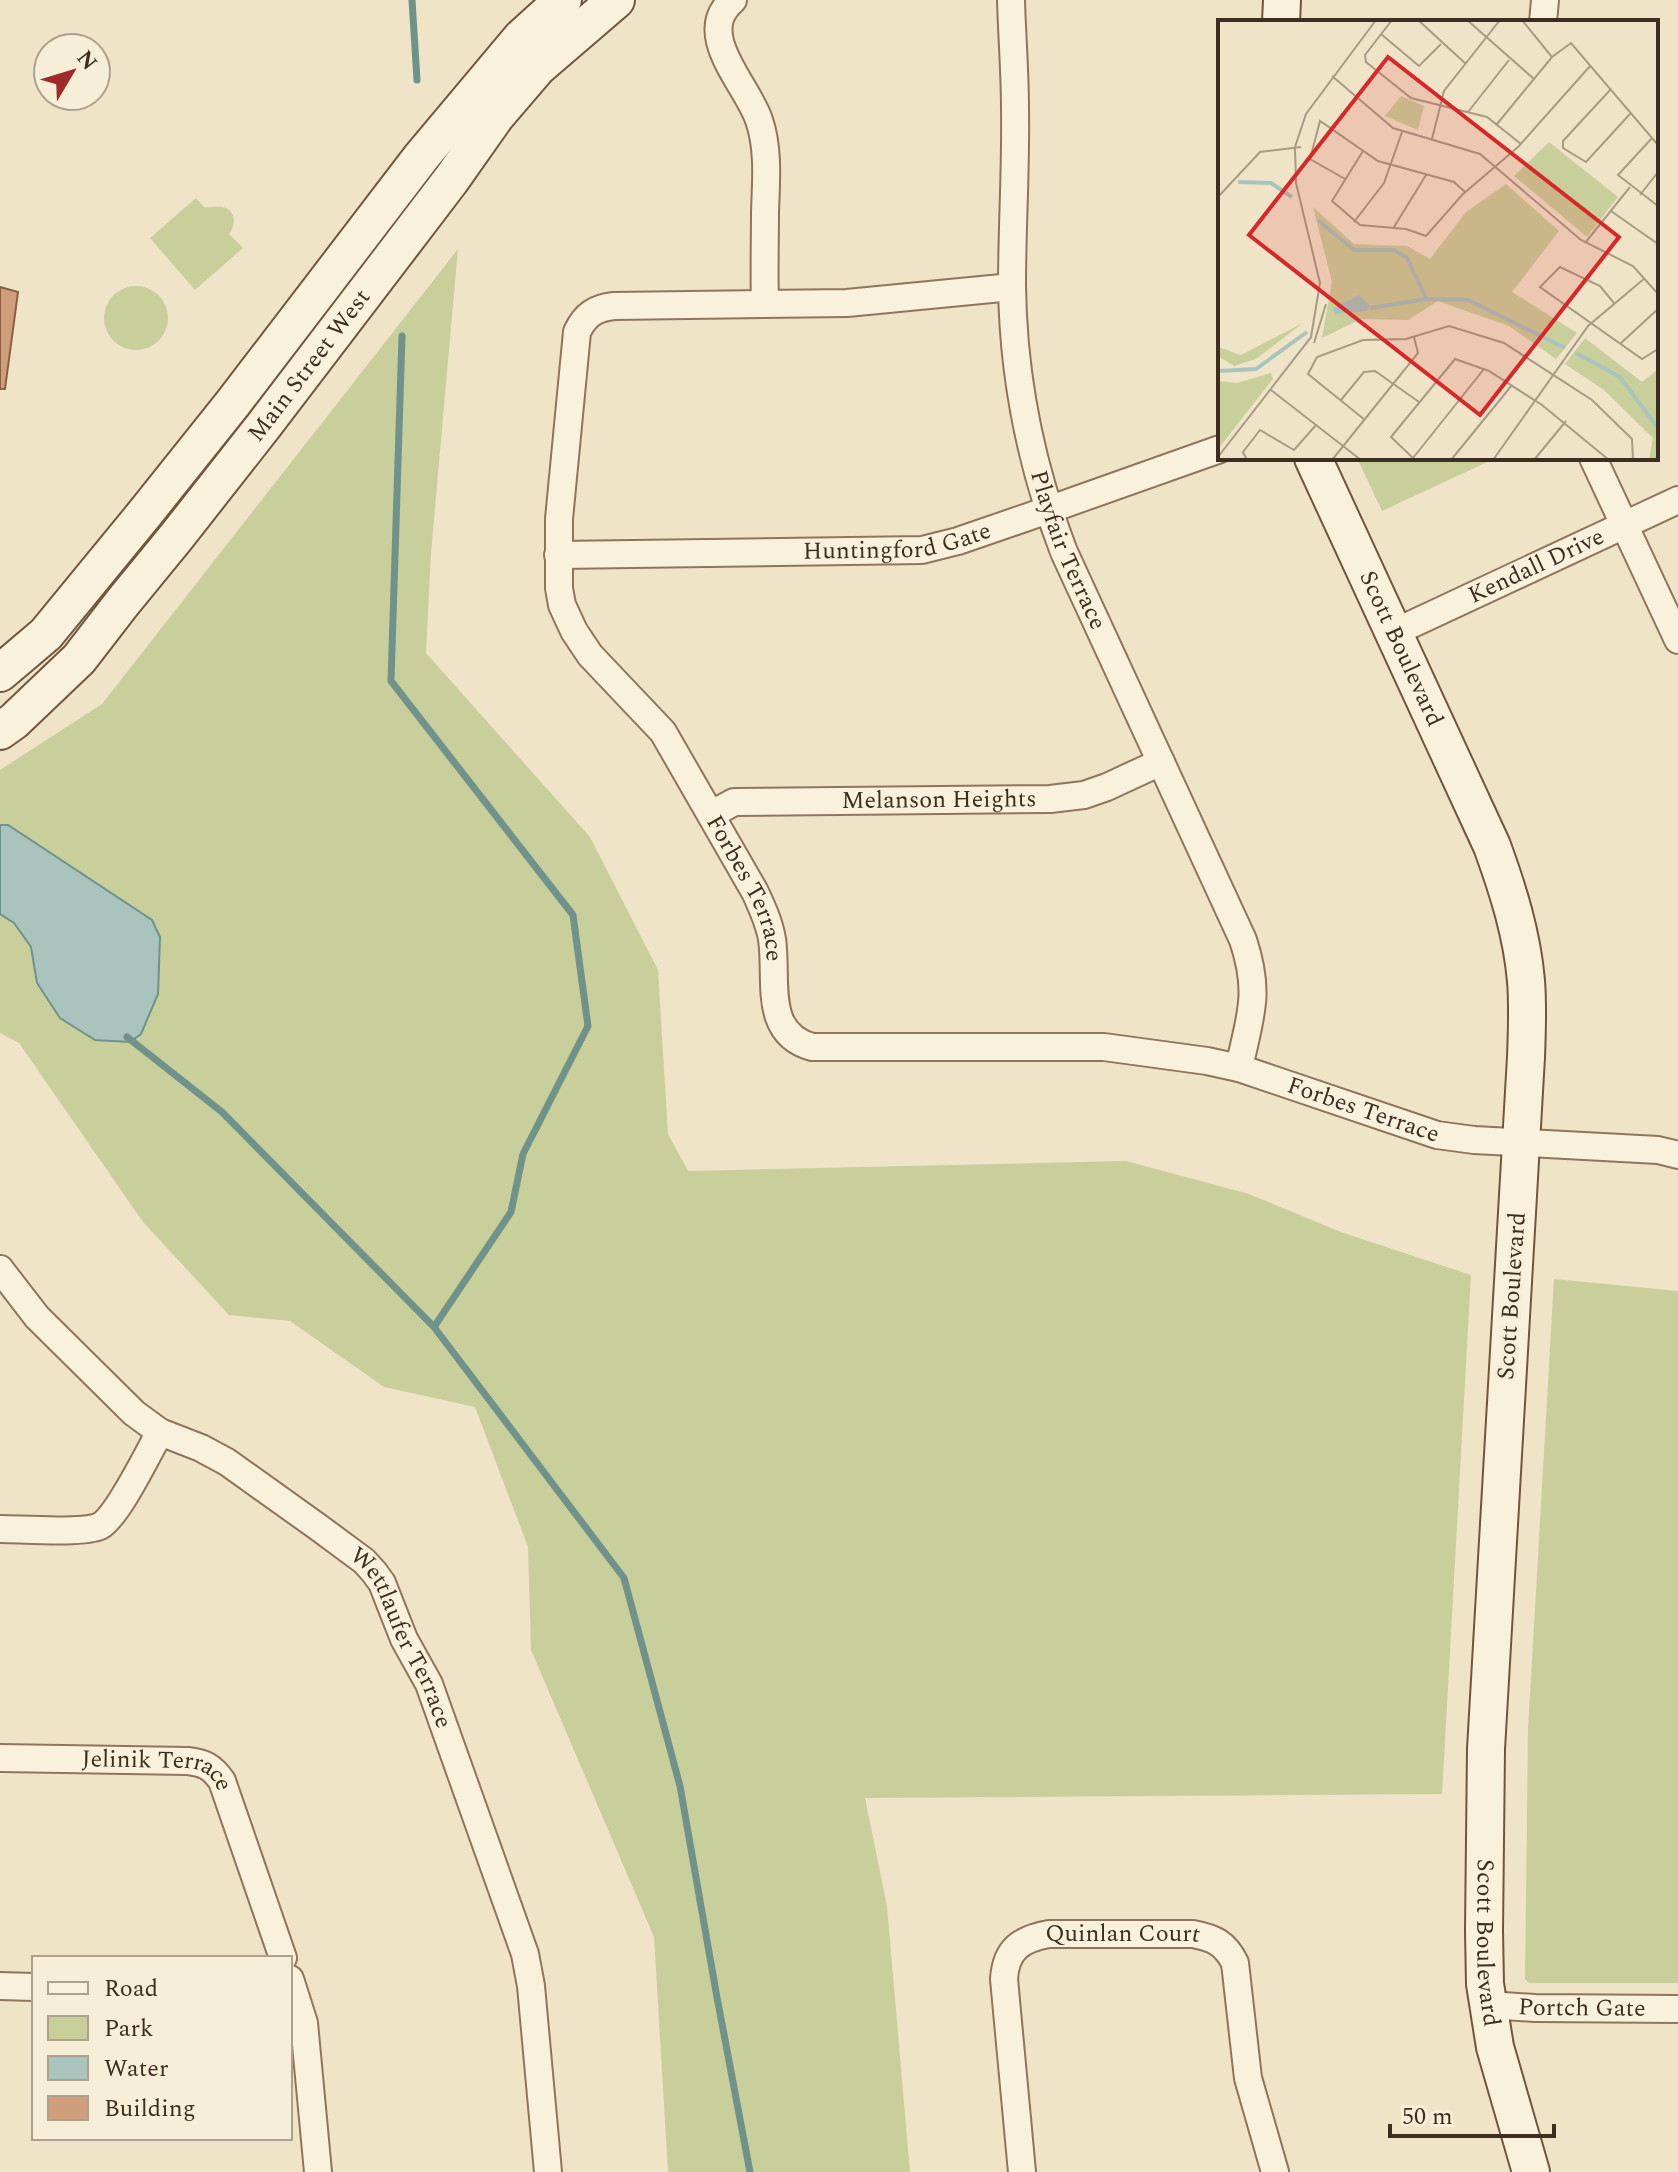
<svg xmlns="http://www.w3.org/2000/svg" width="1678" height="2172" font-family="Spectral,serif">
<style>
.green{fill:#c9cf9b}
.water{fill:#a9c4bc;stroke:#6f938a;stroke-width:2}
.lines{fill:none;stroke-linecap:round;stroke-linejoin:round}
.stream{stroke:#6f938a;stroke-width:7}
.building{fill:#cf9f7d;stroke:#8d5f41;stroke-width:2}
.street-casing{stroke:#8d765c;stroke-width:30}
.secondary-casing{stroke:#6f573f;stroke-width:40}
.street{stroke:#faf1dc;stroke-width:26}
.secondary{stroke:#faf1dc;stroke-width:36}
.labels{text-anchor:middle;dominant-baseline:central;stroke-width:7;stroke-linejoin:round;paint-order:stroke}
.street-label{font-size:24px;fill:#3d2e20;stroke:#f7eed8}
.inset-river{fill:none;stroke:#a9c4bc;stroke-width:4}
.inset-road{fill:none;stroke:#a89b85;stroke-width:2}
.view{fill:#d62828;fill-opacity:0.15;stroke:#d62828;stroke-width:4}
.inset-edge{fill:none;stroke:#3d2e20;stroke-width:4}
</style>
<rect width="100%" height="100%" fill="#f0e4c8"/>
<path class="green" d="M 196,198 L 204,207 C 210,208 220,205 226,208 C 237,214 235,226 229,234 L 243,248 L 195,290 L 150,238 Z
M 458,249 L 431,553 L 426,653 L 590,837 L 658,970 L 668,1134 L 688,1171 L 1126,1161 L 1249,1194 L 1341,1232 L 1471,1275 L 1442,1794 L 865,1798 L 887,1906 L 910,2172 L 668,2172 L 654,1937 L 531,1650 L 528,1547 L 475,1407 L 384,1387 L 290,1321 L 229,1315 L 143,1222 L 19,1043 L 0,1033 L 0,770 L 102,704 Z
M104 318a32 32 0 1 1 64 0a32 32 0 1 1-64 0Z
M 1357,458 L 1496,458 L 1382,511 Z
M 1554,1279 L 1678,1291 L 1678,1983 L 1529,1983 L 1525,1979 L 1528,1729 Z"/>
<path class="water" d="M 0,825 L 8,825 L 152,920 L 160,937 L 158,994 L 141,1034 L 130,1042 L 95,1040 L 60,1018 L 37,983 L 31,947 L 14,923 L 0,914 Z"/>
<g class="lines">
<path class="stream" d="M 412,0 L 417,80
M 402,336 L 391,681 L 573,915 L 588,1026 L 523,1154 L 511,1212 L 434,1327
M 127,1037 L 222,1112 L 434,1327 L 624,1578 L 680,1786 L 716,1992 L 750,2172"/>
</g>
<path class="building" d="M 0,287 L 18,292 L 5,389 L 0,389 Z"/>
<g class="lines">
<g class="street-casing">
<g id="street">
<path d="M 733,0 C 693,34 747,84 759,120 C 769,149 766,182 765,212 C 765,243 764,273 765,304"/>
<path id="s1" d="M 1011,0 C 1012,36 1015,73 1015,109 C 1016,168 1012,227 1012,285 C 1013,378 1031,466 1064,552 L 1243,940 C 1261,994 1250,1016 1239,1068"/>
<path d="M 1543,22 L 1545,0"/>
<path id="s2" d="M 1012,287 L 847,303 L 614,306 C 595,308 585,315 577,332 L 559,519 L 559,588 L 562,605 L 574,631 L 590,655 L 663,732 L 755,892 C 762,907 769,922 772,939 C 778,979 762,1033 812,1047 L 1104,1047 L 1207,1061 L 1239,1068 L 1437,1135 L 1474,1140 L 1658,1150 L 1678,1155"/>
<path d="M 1593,458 L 1678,640"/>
<path id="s3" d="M 558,555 L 922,550 L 958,541 L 1048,510 L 1220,449"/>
<path id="s4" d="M 1393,633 L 1678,500"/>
<path id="s5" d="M 712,814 L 734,802 L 1050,799 L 1084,795 L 1107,787 L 1161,762"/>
<path id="s6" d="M 0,1269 L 37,1317 L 134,1413 L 160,1432 L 201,1448 L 227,1462 L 318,1527 L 364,1561 L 374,1572 L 382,1583 L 404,1639 L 429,1684 L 525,1954 L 531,1986 L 548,2172"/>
<path d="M 0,1529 C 21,1529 83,1534 100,1526 C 118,1516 148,1453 160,1432"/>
<path id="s7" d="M 0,1758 L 188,1761 C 205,1763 212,1767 222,1781 L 283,1958"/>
<path d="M 290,1979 L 304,2023 L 318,2172"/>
<path d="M 0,1986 L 34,1987"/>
<path id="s8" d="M 1488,2005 L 1535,2008 L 1678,2009"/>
<path id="s9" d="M 1022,2172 L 1004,1979 C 1006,1949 1021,1939 1049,1934 L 1193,1934 C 1214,1938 1225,1943 1235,1963 L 1248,2078 L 1275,2172"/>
</g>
</g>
<g class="secondary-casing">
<g id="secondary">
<path d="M 1281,22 L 1282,0"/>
<path id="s10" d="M 1313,458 L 1492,846 C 1508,890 1522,934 1526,981 C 1528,1006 1527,1032 1526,1057 L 1486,1749 L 1484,1931 L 1485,1984 L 1495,2047 L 1531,2172"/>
<path d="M 0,673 L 46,634 L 146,512 L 233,403 L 422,156 L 521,38 L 563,0"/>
<path id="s11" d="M 0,731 L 14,721 L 79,659 L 123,602 L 177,536 L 265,424 L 451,180 L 496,116 L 538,67 L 616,0"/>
</g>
</g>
<use href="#street" class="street"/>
<use href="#secondary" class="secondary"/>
</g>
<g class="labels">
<g class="street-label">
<text stroke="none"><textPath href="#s11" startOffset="480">Main Street West</textPath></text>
<text stroke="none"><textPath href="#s3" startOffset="340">Huntingford Gate</textPath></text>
<text stroke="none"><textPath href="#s1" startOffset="558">Playfair Terrace</textPath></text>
<text stroke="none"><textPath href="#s4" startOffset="158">Kendall Drive</textPath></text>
<text stroke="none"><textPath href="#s10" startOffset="210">Scott Boulevard</textPath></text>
<text stroke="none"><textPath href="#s5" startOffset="230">Melanson Heights</textPath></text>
<text stroke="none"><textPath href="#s2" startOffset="1062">Forbes Terrace</textPath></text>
<text stroke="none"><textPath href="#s2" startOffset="1804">Forbes Terrace</textPath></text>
<text transform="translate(1512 1296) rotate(-86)">Scott Boulevard</text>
<text stroke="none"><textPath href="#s6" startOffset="558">Wettlaufer Terrace</textPath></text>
<text stroke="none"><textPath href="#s7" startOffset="160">Jelinik Terrace</textPath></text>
<text stroke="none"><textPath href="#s9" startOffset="338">Quinlan Court</textPath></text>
<text stroke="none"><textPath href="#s10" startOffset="1530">Scott Boulevard</textPath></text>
<text stroke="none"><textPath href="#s8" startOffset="94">Portch Gate</textPath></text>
</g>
</g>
<g transform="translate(1218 20)">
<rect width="440" height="440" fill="#f0e4c8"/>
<path d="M 183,76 L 206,86 L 200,110 L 167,96 ZM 331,122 L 400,177 L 369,217 L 296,156 ZM 288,164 L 341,211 L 294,272 L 359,313 L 338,339 L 291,306 L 220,281 L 190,300 L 143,299 L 104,318 L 114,262 L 95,187 L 136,224 L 189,226 L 212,239 L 248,192 ZM 85,303 L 38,339 L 16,346 L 0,336 L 0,327 L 23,335 ZM 367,318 L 424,362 L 440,349 L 440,440 L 431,440 L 435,418 L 386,370 L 347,344 ZM 53,353 L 55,359 L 0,429 L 0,361 L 19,363 Z" fill="#c9cf9b"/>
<path d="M 141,275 L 152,286 L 149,291 L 118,294 L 114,289 Z" fill="#a9c4bc"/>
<path class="inset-river" d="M 20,162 L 53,163 L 74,177M 100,200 L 136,230 L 176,230 L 189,238 L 208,278M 152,288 L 208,279 L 250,280 L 347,328M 358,333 L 402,357 L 440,408M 0,351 L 38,349 L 89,312"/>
<path class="inset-road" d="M 174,0 L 147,35 L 148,42 L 193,78 L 269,97 L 303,124M 200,0 L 248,44M 249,0 L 316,59M 304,0 L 334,37M 163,14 L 201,46 L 223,24M 114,56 L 175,108 L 262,134 L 363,220 L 415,246 L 440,274M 393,69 L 345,121 L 345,128 L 368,142 L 412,94M 250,92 L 291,40M 279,104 L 334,37 L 353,23 L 440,125M 434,118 L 400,155 L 440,186M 214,119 L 226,71 L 282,0M 145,131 L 114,181 L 142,205 L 188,209 L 208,216 L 244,175 L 300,127 L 373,45M 127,159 L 92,139 L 102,101 L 160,141 L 236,162 L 247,172M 422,175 L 440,152M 0,177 L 42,132 L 83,127M 393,191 L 440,224M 136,202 L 166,163 L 184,112M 176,207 L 208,155M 367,223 L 412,167M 396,283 L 382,266 L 342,247 L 322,267 L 424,339 L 440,329M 96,323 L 108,284M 403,323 L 440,289M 53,370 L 143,440M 123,380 L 146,352 L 157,351 L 201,382M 147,400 L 90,354 L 99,337 L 145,320 L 188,319 L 231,306 L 286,323 L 374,380 L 414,419 L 415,440M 0,437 L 93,317 L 102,263 L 78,163 L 77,127 L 88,94 L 158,0M 195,438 L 266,349M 29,440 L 25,432 L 42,410 L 76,430 L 98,405M 114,440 L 200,333 L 196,317M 197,440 L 173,417 L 237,339 L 271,351 L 324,385 L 391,440M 233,440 L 294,365M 275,440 L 370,306 L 427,258M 316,440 L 348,401"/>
<path class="view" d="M 170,37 L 401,217 L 262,395 L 31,215 Z"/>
<rect width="440" height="440" class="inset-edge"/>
</g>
<rect x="32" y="1956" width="260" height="184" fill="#f7eed8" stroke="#ada18e" stroke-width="2"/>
<rect x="48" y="1982" width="40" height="12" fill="#faf1dc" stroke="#ada18e" stroke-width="2"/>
<text x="104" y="1996" font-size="24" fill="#3d2e20">Road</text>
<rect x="48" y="2016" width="40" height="24" fill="#c9cf9b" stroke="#ada18e" stroke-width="2"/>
<text x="104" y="2036" font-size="24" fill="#3d2e20">Park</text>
<rect x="48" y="2056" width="40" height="24" fill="#a9c4bc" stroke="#ada18e" stroke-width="2"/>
<text x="104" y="2076" font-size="24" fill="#3d2e20">Water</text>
<rect x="48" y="2096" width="40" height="24" fill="#cf9f7d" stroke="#ada18e" stroke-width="2"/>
<text x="104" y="2116" font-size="24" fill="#3d2e20">Building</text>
<g transform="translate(72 72) rotate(52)"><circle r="38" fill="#f7eed8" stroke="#ada18e" stroke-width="2"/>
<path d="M0-6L14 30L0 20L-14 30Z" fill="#9e2a2b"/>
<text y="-12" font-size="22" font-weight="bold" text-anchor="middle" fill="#3d2e20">N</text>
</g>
<path d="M1390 2124v12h164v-12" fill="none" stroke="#3d2e20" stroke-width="4"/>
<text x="1402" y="2124" font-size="24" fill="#3d2e20" stroke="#f7eed8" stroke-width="6" paint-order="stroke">50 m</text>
</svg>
